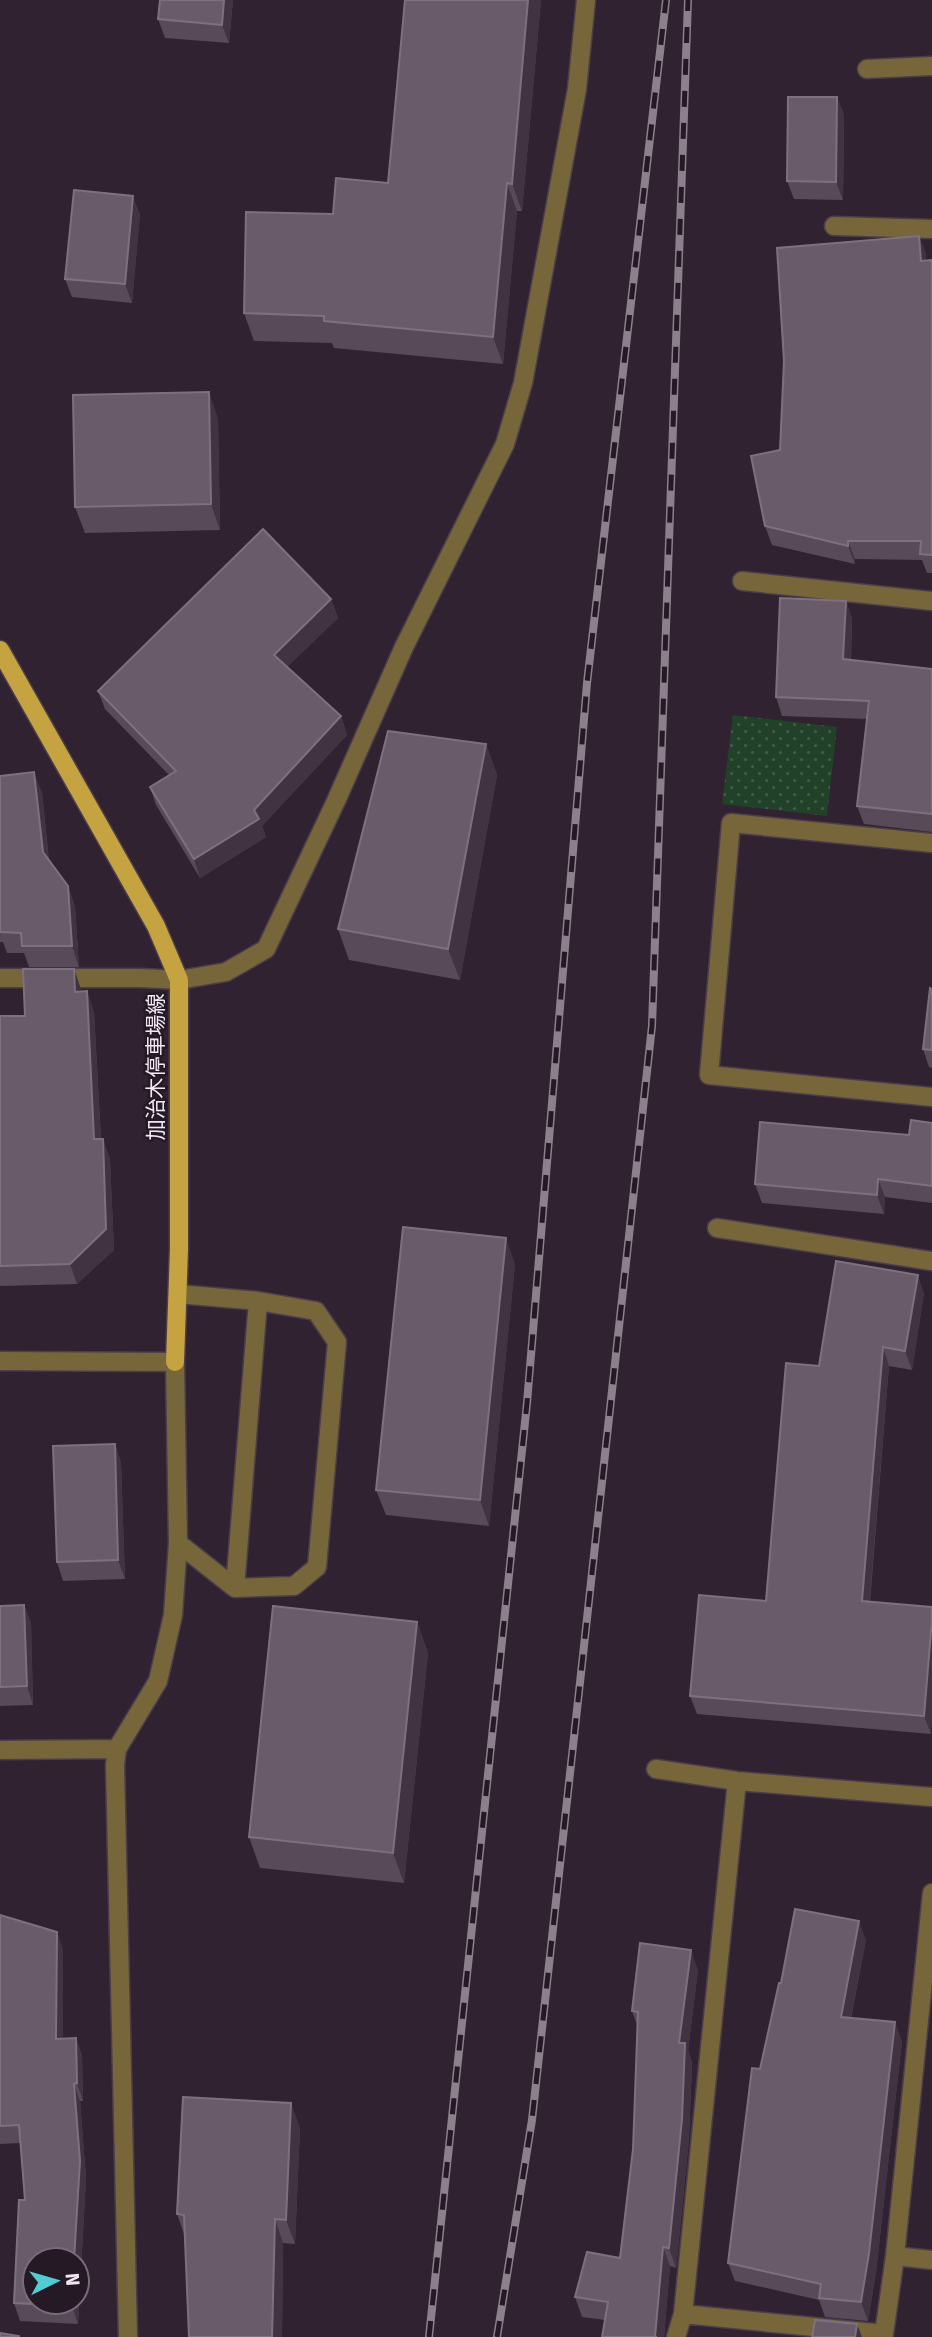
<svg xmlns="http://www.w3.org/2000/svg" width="932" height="2337" font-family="'Fira Sans','Noto Sans JP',sans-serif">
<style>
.grass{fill:url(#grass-dots)}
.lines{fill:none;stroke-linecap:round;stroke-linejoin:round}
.minor-casing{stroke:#4b3e4b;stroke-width:21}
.major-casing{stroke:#4b3e4b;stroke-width:21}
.minor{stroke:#76663a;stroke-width:18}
.major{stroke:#c5a340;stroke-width:18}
.rail-casing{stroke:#8c808c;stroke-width:8}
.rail{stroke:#261926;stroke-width:5;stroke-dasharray:16;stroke-linecap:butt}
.wall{fill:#584a59}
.shaded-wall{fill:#413342}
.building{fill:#695b6a;stroke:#7e717f;stroke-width:2}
.labels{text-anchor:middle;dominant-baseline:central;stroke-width:5;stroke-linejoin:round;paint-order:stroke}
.street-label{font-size:21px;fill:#f1e8f1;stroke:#261926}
</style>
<defs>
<pattern id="grass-dots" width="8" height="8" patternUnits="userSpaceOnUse" patternTransform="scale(1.75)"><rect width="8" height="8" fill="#214129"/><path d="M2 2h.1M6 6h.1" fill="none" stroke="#425c48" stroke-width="1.8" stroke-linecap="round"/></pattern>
</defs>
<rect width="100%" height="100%" fill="#302230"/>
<path class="grass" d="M 733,715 L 837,727 L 827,816 L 722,804 Z"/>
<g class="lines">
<g class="minor-casing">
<path id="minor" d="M 867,69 L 932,66
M 834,226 L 932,229
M 742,581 L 932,601
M 932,843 L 731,823 L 709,1075 L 932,1097
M 0,978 L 141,978 L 179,980 L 226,972 L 266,949 L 336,801 L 404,647 L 505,444 L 523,383 L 577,89 L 586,0
M 717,1228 L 932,1261
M 0,1361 L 175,1362 L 178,1543 L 173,1615 L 158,1681 L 117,1749 L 115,1765 L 128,2337
M 178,1543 L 235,1588 L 294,1586 L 317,1567 L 337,1342 L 316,1311 L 258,1301 L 178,1294
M 235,1588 L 258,1301
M 0,1750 L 117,1749
M 656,1769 L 737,1781 L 932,1797
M 895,2256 L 932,2260
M 683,2314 L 884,2334 L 895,2256 L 932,1893
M 676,2337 L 683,2314 L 737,1781"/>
</g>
<g class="major-casing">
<path id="major" d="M 0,650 L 156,926 L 179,980 L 179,1249 L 175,1362"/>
</g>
<use href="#minor" class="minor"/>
<use href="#major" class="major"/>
<g class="rail-casing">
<path id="rail" d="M 429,2337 L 527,1403 L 587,683 L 666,0
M 497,2337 L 532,2120 L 652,1026 L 688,0"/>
</g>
<use href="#rail" class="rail"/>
</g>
<path class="wall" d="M 233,0 L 229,43 L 165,38 L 158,19 Z
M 541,0 L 522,211 L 517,211 L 503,364 L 334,348 L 332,343 L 254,341 L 244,313 L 333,214 L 388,183 Z
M 837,97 L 844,115 L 843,200 L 794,199 L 787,181 Z
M 140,214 L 132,303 L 72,297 L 65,279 Z
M 919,236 L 926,254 L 926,261 L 932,260 L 932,573 L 927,573 L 922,560 L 855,559 L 855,564 L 772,545 L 765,526 L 780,450 Z
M 218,418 L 220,530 L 85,533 L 75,507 Z
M 331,599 L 338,618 L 287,667 L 341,716 L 347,735 L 262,826 L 266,837 L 200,878 L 156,805 L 150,787 L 169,775 L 105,709 L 98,691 Z
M 846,601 L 852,619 L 851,660 L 932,669 L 932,832 L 864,824 L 857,806 L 867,719 L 782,716 L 776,697 Z
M 486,744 L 497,775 L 460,980 L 349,960 L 338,929 Z
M 0,776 L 42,792 L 49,861 L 68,886 L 75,907 L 79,967 L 29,967 L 24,953 L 7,953 L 3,942 L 0,942 Z
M 74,969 L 81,991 L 94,1012 L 101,1139 L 103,1139 L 110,1160 L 114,1250 L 77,1284 L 0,1286 L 0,1016 L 25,1016 Z
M 932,989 L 932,1068 L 929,1067 L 923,1049 Z
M 932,1123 L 932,1203 L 885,1197 L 884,1214 L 762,1203 L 755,1184 L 909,1135 Z
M 515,1264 L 489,1526 L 386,1515 L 376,1490 Z
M 924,1293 L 912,1370 L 889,1366 L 870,1602 L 932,1607 L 931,1734 L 697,1714 L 690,1696 L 766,1601 L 819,1366 Z
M 115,1444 L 121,1463 L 125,1579 L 63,1581 L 57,1562 Z
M 24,1605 L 31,1623 L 33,1705 L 0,1706 L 0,1606 Z
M 417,1622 L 428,1653 L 404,1883 L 260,1868 L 249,1837 Z
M 0,1915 L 63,1949 L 63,2039 L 76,2038 L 82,2056 L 83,2101 L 80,2101 L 86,2178 L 78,2324 L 20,2321 L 14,2303 L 25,2200 L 20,2143 L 0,2144 Z
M 866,1940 L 851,2018 L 902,2041 L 876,2272 L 868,2321 L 825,2317 L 819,2300 L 735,2281 L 728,2263 L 760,2069 L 781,1983 Z
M 698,1970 L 688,2050 L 692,2062 L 689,2139 L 676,2268 L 670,2266 L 664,2337 L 602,2337 L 605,2320 L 582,2317 L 575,2297 L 620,2258 L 633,2149 L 638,2028 L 632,2011 Z
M 300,2127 L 295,2244 L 283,2243 L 282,2337 L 189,2337 L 185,2237 L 177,2214 Z"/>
<path class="shaded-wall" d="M 224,0 L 233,0 L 229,43 L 222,25 Z
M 528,0 L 541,0 L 522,211 L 512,184 Z
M 837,97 L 844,115 L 843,200 L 836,182 Z
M 507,183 L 517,211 L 503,364 L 493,337 Z
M 133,196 L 140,214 L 132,303 L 125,284 Z
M 919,236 L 926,254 L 927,280 L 921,261 Z
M 209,392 L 218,418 L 220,530 L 211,504 Z
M 848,541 L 855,559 L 855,564 L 848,546 Z
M 331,599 L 338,618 L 281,673 L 274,655 Z
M 846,601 L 852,619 L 850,677 L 843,659 Z
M 341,716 L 347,735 L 262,826 L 266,837 L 200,878 L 194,859 L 254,810 Z
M 486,744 L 497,775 L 460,980 L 448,949 Z
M 34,772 L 42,792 L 50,873 L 43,852 Z
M 68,886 L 75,907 L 79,967 L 72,946 Z
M 74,969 L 81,989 L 83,1012 L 75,992 Z
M 87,991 L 94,1012 L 102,1160 L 94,1139 Z
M 103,1139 L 110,1160 L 114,1250 L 77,1284 L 70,1264 Z
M 878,1179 L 885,1197 L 884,1214 L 877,1195 Z
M 506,1238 L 515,1264 L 489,1526 L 480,1500 Z
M 918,1275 L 924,1293 L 912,1370 L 905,1351 Z
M 883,1347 L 889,1366 L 868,1620 L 862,1601 Z
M 115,1444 L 121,1463 L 125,1579 L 118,1560 Z
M 24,1605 L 31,1623 L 33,1705 L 27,1686 Z
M 932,1619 L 932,1718 L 931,1734 L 924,1716 Z
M 417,1622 L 428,1653 L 404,1883 L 393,1853 Z
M 859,1921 L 866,1940 L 847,2036 L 841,2017 Z
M 57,1932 L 63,1949 L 63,2057 L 56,2039 Z
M 691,1950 L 698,1970 L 688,2050 L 692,2062 L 689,2139 L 676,2268 L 669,2248 L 679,2043 Z
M 895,2022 L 902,2041 L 876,2272 L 868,2321 L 861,2302 Z
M 76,2038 L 82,2056 L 83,2101 L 77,2083 Z
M 74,2084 L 80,2101 L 86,2178 L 78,2324 L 72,2306 L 72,2302 L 77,2302 L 77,2260 L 74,2260 Z
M 291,2103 L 300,2127 L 295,2244 L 286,2220 Z
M 275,2219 L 283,2243 L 282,2337 L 272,2337 Z
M 663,2247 L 670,2266 L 664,2337 L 655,2337 Z
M 857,2324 L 862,2337 L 855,2337 Z"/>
<path class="building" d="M 160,0 L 224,0 L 222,25 L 158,19 Z
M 405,0 L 528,0 L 512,184 L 507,183 L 493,337 L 324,321 L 324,316 L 244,313 L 246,212 L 333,214 L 336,178 L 388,183 Z
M 788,97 L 837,97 L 836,182 L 787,181 Z
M 74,190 L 133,196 L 125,284 L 65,279 Z
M 919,236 L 921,261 L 932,260 L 932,555 L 920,554 L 921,541 L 848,541 L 848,546 L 765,526 L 751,456 L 780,450 L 784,361 L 777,248 Z
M 209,392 L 211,504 L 75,507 L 73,395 Z
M 263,529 L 331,599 L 274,655 L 341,716 L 254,810 L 259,819 L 194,859 L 150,787 L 176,771 L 98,691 Z
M 780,598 L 846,601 L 843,659 L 932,669 L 932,814 L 857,806 L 869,701 L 776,697 Z
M 388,731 L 486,744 L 448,949 L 338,929 Z
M 34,772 L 43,852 L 68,886 L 72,946 L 22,946 L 21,933 L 0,932 L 0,776 Z
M 23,969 L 74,969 L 75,992 L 87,991 L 94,1139 L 103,1139 L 106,1229 L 70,1264 L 0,1266 L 0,1016 L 25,1016 Z
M 930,988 L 932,989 L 932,1050 L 923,1049 Z
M 911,1120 L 932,1123 L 932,1186 L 878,1179 L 877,1195 L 755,1184 L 760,1122 L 909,1135 Z
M 403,1227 L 506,1238 L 480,1500 L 376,1490 Z
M 836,1261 L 918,1275 L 905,1351 L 883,1347 L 862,1601 L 932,1607 L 932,1619 L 924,1716 L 690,1696 L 699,1595 L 766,1601 L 786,1363 L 819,1366 Z
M 115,1444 L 118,1560 L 57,1562 L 53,1446 Z
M 24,1605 L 27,1686 L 0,1687 L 0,1606 Z
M 273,1606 L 417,1622 L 393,1853 L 249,1837 Z
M 795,1909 L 859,1921 L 841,2017 L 895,2022 L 869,2253 L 861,2302 L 819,2298 L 821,2284 L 728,2263 L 752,2068 L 760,2069 L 779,1983 L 781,1983 Z
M 0,1915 L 57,1932 L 56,2039 L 76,2038 L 77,2083 L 74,2084 L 80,2161 L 74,2260 L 35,2260 L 35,2302 L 72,2302 L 72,2306 L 14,2303 L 19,2200 L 25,2200 L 19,2125 L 0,2126 Z
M 640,1943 L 691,1950 L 679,2043 L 685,2043 L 682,2119 L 669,2248 L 663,2247 L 655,2337 L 657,2337 L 602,2337 L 608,2302 L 575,2297 L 587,2252 L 620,2258 L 633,2149 L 638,2012 L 632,2011 Z
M 183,2097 L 291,2103 L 286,2220 L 275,2219 L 272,2337 L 189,2337 L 184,2215 L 177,2214 Z
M 815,2320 L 857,2324 L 855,2337 L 812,2337 Z
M 0,2333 L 19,2336 L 19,2337 L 0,2337 Z"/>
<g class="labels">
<g class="street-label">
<text transform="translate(156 1067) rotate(-90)">加治木停車場線</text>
</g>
</g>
<g transform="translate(56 2281) rotate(85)"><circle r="33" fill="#261926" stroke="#776c77" stroke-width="2"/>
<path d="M0-5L12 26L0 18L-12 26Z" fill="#51ccd2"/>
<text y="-10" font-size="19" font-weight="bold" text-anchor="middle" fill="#f1e8f1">N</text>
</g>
</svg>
